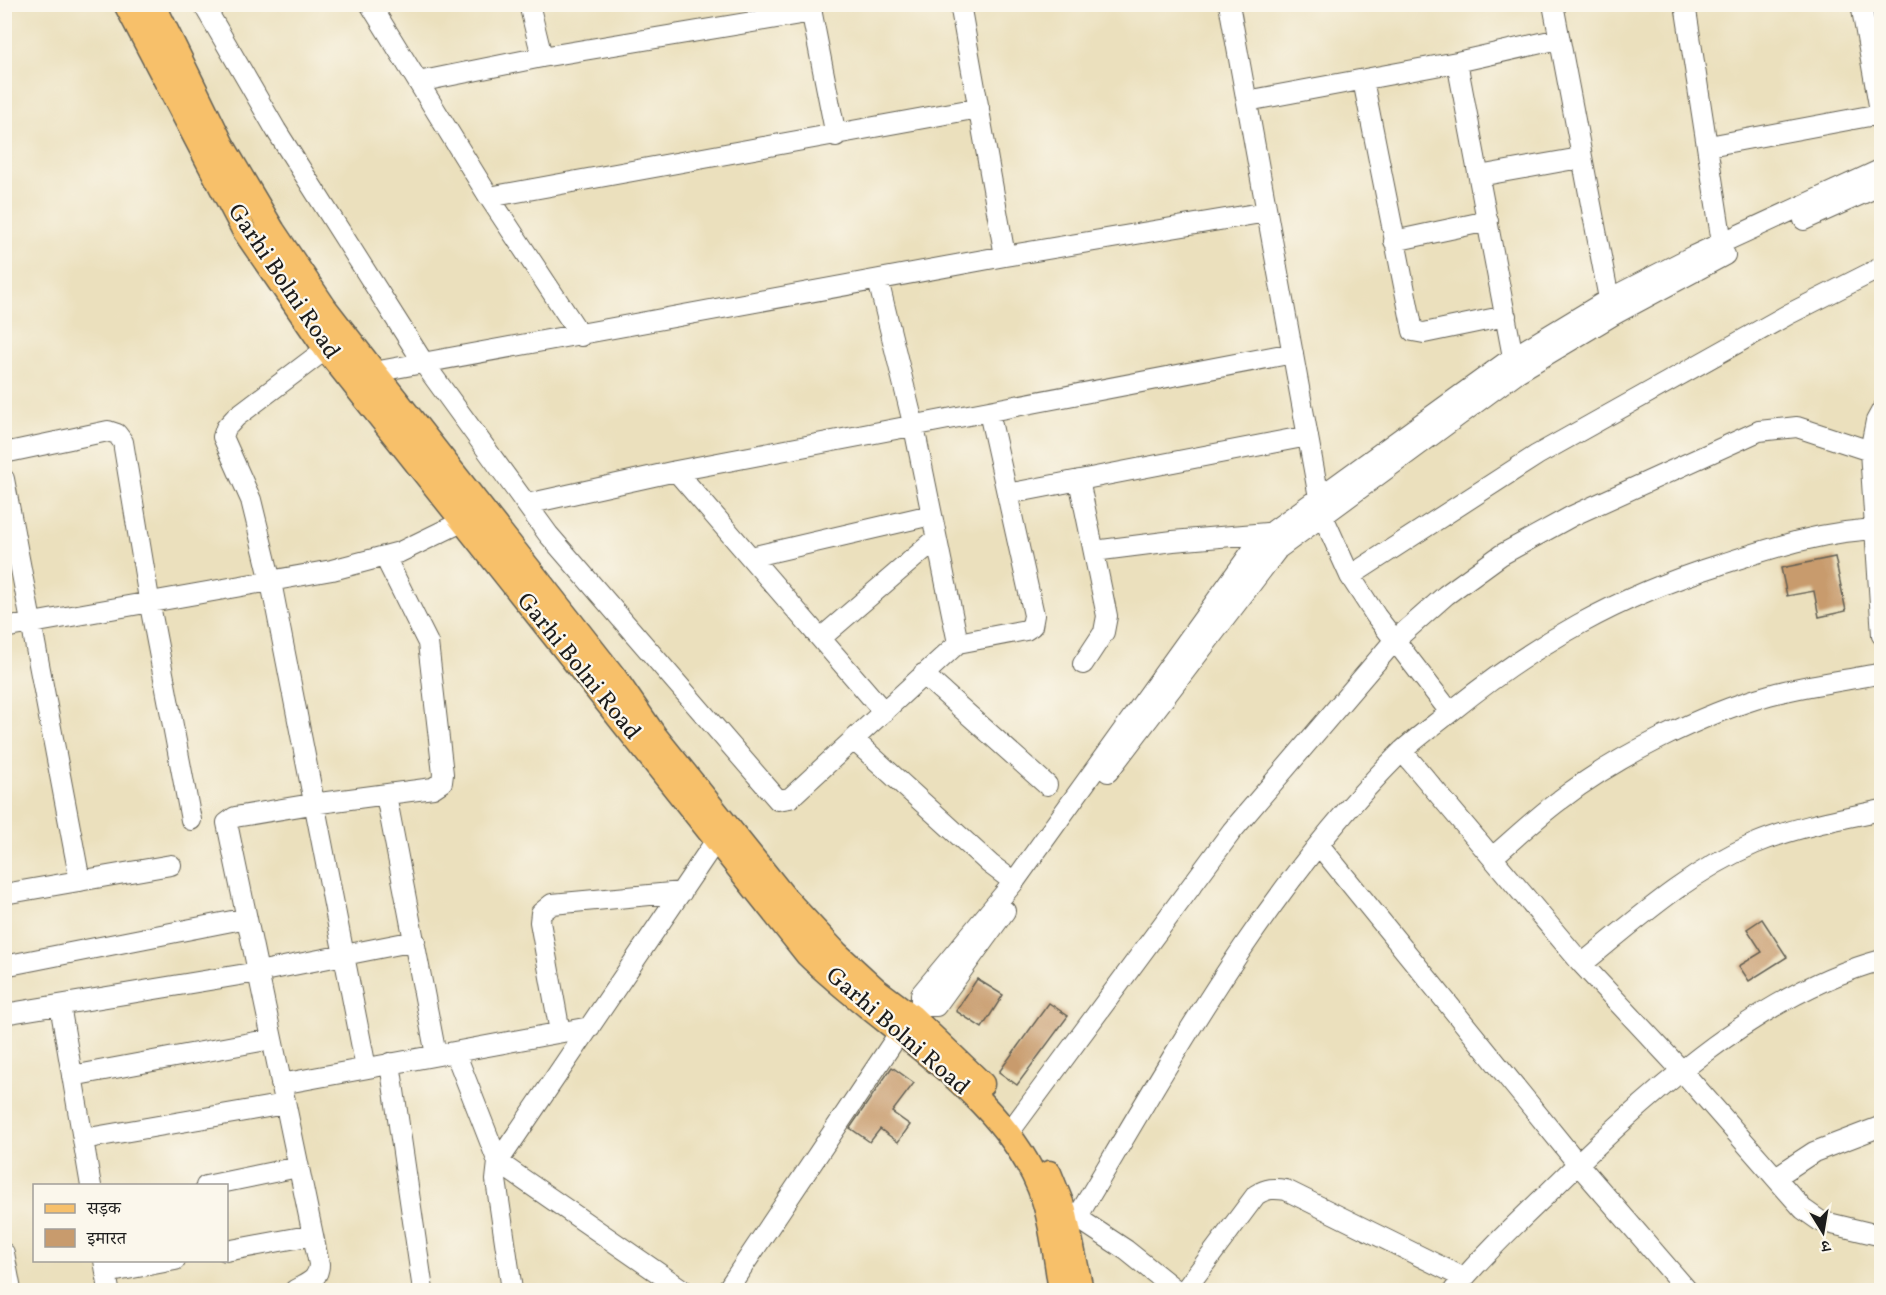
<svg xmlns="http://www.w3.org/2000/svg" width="1886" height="1295" font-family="Vollkorn,'Noto Serif Devanagari',serif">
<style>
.building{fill:#c89b6d}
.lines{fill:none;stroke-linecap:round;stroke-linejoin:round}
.minor-casing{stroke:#646154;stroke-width:22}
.major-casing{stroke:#646154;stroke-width:27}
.minor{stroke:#fff;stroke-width:20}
.major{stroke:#f7c06b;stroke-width:24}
.labels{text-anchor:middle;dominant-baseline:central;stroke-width:4.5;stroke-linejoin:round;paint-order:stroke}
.street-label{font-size:24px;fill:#1c1c1c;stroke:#fbf7ec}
</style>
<rect width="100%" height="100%" fill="#fbf7ec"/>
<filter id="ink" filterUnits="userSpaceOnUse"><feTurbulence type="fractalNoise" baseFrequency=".0167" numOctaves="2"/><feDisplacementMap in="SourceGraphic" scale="12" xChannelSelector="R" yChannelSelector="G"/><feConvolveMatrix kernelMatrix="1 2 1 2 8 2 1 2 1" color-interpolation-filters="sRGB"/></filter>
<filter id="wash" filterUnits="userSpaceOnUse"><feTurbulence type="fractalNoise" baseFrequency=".008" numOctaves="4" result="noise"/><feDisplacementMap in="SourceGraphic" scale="24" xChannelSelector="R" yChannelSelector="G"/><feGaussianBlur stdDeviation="1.35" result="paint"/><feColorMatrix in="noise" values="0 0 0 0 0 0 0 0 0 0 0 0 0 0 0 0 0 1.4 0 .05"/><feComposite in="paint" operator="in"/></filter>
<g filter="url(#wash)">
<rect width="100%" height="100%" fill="#ebe0bd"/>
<g id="blocks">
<path class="building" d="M 1835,557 L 1846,611 L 1819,617 L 1814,591 L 1787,596 L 1781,568 Z
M 1762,919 L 1787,957 L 1749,981 L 1739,966 L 1762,952 L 1747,929 Z
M 977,979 L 1003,995 L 982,1028 L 956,1011 Z
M 1049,1003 L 1068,1016 L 1017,1085 L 999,1072 Z
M 892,1067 L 914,1083 L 892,1112 L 910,1125 L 898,1142 L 880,1129 L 870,1142 L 850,1128 Z"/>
</g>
</g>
<g filter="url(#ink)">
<use href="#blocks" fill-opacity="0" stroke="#646154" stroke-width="1.5"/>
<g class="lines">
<g class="minor-casing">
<path id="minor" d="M 203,4 L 276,130 L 425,365 L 548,534 L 778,800 L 790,798 L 958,643 L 1026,630 L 1032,626 L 1034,615 L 989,412
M 370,4 L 489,197 L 581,336
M 529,4 L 542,57
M 810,4 L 836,136
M 960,4 L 1005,256
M 1229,4 L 1322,514 L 1350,576 L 1376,616 L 1450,712
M 1553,4 L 1609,299
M 1685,4 L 1722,243
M 1861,4 L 1882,122
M 1457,62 L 1513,357
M 1363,80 L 1413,331 L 1424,333 L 1506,316
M 418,82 L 542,57 L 812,12
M 1247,101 L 1457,62 L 1559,39
M 1709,146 L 1880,114
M 1479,176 L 1580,158
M 489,197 L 979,108
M 1804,220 L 1882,185
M 1394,241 L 1488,221
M 878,280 L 914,427 L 958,643
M 326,349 L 236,417 L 226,428 L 223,437 L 251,500 L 271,582 L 366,1068
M 363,374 L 1005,256 L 1267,212
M 1882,410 L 1876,421 L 1870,451 L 1882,635
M 4,453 L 108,431 L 117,434 L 123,442 L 150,605 L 191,820
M 676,471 L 884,712
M 4,479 L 80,881
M 1079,480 L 1107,616 L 1104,632 L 1083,664
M 1007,494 L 1308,436
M 527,504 L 676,471 L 1293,353
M 1094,551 L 1173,541 L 1267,533
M 751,557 L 931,515
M 1350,576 L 1537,455 L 1789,314 L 1882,267
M 4,628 L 332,570 L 400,552 L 476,515
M 821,638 L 936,539
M 923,674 L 1047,785
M 854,740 L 990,864 L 1014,882
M 1402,751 L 1582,964 L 1683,1072 L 1803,1209 L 1820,1221 L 1882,1236
M 1108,772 L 1278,549 L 1518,372 L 1615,314 L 1725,255
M 386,795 L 436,1055
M 1319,845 L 1578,1164 L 1687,1290
M 1494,856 C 1516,837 1537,817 1560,800 C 1615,757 1702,714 1769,695 C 1805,685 1844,681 1882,673
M 4,894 L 171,865
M 1582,964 C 1636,920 1689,872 1754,844 C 1795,827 1839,819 1882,810
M 4,966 L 247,918
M 60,1005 L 91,1186
M 921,1006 L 936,1006 L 1005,911
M 4,1014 L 258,972 L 415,941
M 560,1032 L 540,922 L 541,913 L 552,904 L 682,892
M 455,1052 L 498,1162 L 683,1290
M 390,1063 L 423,1290
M 72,1076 L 272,1039
M 281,1084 L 590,1027
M 1008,1134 L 1232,831 L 1394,641 L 1446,595 L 1501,555 L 1572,516 L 1759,431 L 1797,427 L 1870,451
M 83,1139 L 285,1104
M 1776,1177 L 1814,1152 L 1882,1126
M 206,1186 L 298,1167
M 1067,1211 L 1126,1250 L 1176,1290
M 1078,1216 C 1174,1055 1267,886 1401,752 C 1417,737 1436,724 1453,710 C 1534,644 1619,596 1719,565 C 1772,548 1825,530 1882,529
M 226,1251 L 313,1235
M 4,1253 L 11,1290
M 104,1260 L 109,1290
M 106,1273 L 175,1260
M 295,1290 C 307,1283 319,1280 319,1264 L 227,823 L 235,817 L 312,804 L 433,788 L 442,782 L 443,774 L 428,643 L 385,557
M 512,1290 L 496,1180 L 498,1162 L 723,830
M 727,1290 L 900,1032 L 921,1006 L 921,994 L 1014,882 L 1259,541 L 1513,357 L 1609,299 L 1693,256 L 1882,169
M 1185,1290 L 1256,1195 C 1267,1188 1274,1188 1286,1190 L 1464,1278
M 1454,1290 C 1482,1256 1514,1226 1546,1195 C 1638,1104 1754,994 1882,960"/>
</g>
<g class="major-casing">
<path id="major" d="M 126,4 L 244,230 L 326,349 L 808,955 C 884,1030 1009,1094 1044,1200 C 1053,1228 1056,1261 1061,1290
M 153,4 L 222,145 L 273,231 L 324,307 L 375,373 L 614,677 L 654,735 L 784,897 L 836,953 L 875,989 L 911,1016 L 982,1084
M 1049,1173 L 1064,1210 L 1081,1290"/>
</g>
<use href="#minor" class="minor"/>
<use href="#major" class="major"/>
</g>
</g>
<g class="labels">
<g class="street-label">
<text transform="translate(283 282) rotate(56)">Garhi Bolni Road</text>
<text transform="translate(578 667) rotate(51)">Garhi Bolni Road</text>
<text transform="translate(897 1032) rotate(41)">Garhi Bolni Road</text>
</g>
</g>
<rect width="1886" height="1295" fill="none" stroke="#fbf7ec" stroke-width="24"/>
<rect x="33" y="1184" width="195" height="78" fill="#fbf7ec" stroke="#a29f99" stroke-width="1.5"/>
<rect x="45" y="1204" width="30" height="9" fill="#f7c06b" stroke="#a29f99" stroke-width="1.5"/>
<text x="87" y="1214" font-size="18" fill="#1c1c1c">सड़क</text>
<rect x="45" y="1229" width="30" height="18" fill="#c89b6d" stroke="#a29f99" stroke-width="1.5"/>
<text x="87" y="1244" font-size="18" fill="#1c1c1c">इमारत</text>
<g transform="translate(1823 1232) rotate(169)" stroke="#fbf7ec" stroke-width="4.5" paint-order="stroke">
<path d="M0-4.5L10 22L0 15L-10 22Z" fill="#1c1c1c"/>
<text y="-9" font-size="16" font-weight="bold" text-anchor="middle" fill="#1c1c1c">उ</text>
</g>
</svg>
